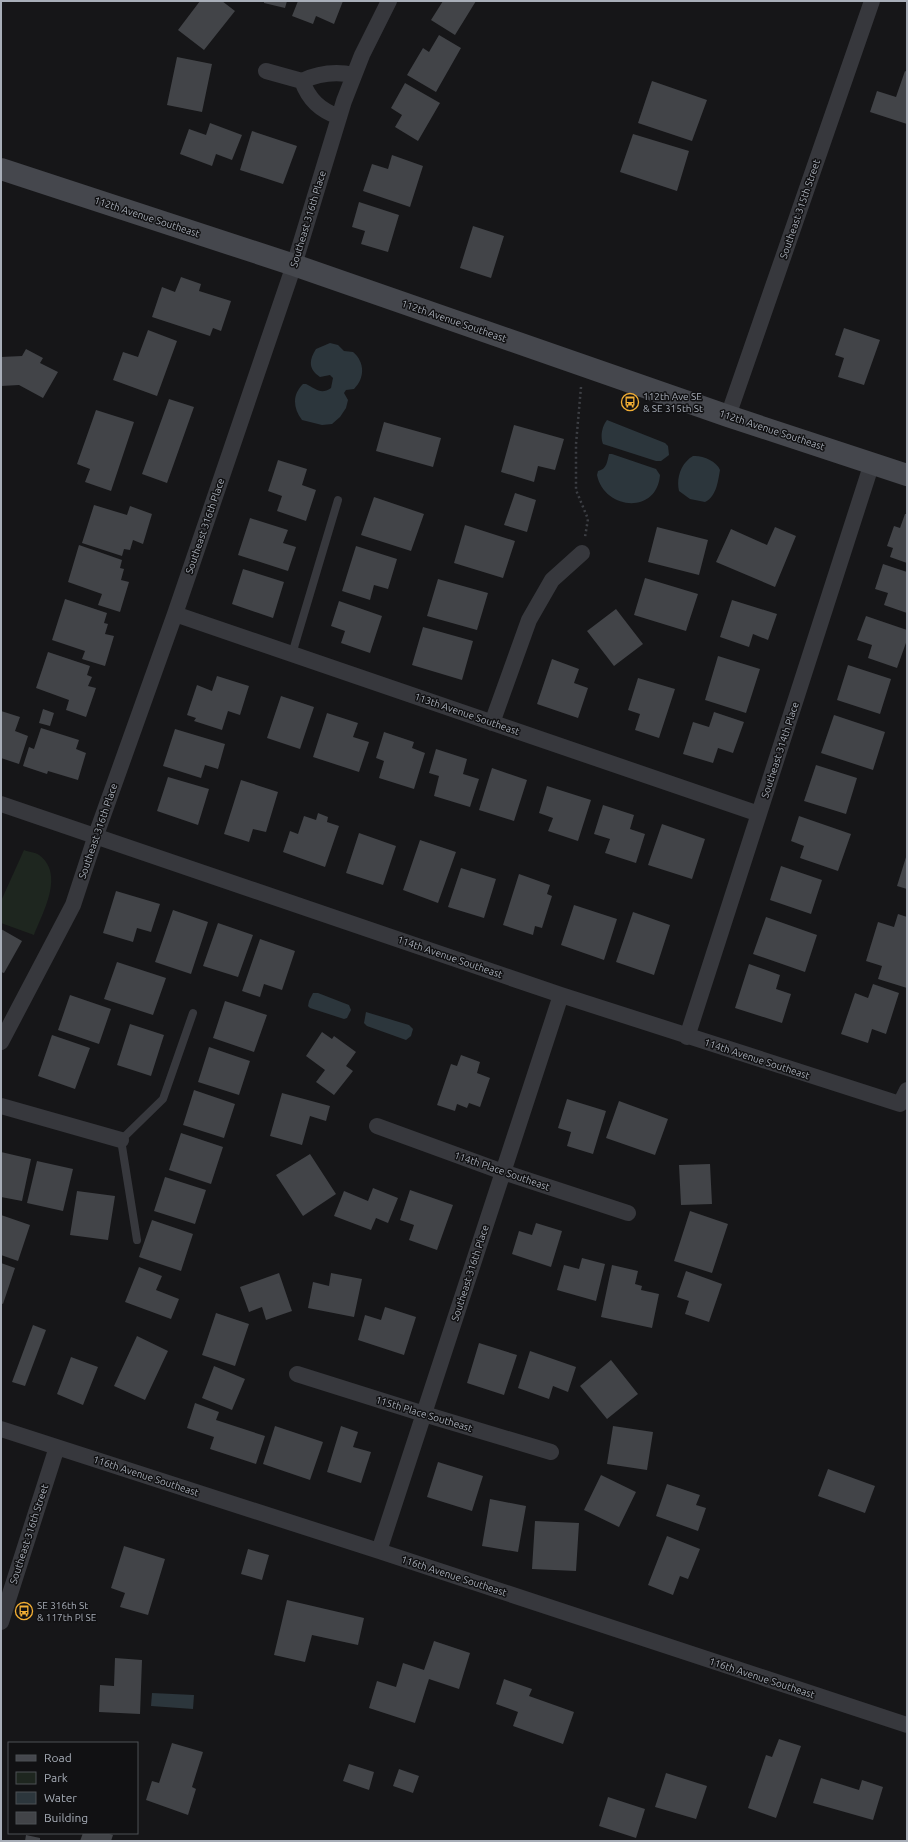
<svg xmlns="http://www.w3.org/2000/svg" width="908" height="1842" font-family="Ubuntu,sans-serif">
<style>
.green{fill:#1e261f}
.water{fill:#2c363c}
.building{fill:#424448}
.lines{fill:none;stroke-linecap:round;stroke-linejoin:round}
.path{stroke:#3d3f44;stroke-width:2.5;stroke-dasharray:2 3;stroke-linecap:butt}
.lane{stroke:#37383d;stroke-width:8}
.street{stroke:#37383d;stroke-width:16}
.secondary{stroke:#45474d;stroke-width:22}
.labels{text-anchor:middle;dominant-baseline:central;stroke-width:3;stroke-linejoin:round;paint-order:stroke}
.street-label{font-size:10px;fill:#a8aeb8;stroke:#111113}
.poi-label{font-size:10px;fill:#a8aeb8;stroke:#111113;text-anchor:start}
</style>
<rect width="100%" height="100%" fill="#161618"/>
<path class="green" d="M 24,850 C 29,852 35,852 39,855 C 65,874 43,912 34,935 L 1,923 L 1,901 Z"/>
<path class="water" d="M 330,343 L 338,345 L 344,351 L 353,352 C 365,362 365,378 354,389 L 346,390 L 344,393 L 348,400 L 346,408 L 340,417 L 332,424 L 322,425 L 302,420 C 293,408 292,395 303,384 L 306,384 C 316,389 321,395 331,388 L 333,378 L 330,375 L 320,377 C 308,369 309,360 316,349 Z
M 607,420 L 665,443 L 668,446 L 669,455 L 661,461 L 656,461 L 603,444 C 600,437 602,426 607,420 Z
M 609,454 L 612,454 L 656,469 L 660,475 C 657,515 604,510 597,475 L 598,471 C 607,469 607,462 609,454 Z
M 693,456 C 702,455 717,461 720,470 C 718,482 716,497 705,502 L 690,499 L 679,491 C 676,478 681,463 693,456 Z
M 313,993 L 318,993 L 349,1005 L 351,1010 L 347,1018 L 344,1019 L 310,1008 L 308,1006 L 309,1001 Z
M 366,1012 L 409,1025 L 413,1029 L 411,1036 L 406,1040 L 367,1026 L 364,1023 Z
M 152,1693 L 194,1695 L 193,1709 L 151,1706 Z"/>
<path class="building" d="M 200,1 L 222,1 L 235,11 L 204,50 L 178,30 Z
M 264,1 L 287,1 L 285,8 L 264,3 Z
M 298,1 L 343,1 L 334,24 L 316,16 L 313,24 L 292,16 Z
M 443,1 L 476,1 L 455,35 L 431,20 Z
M 439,35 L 461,48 L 436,92 L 407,75 L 423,48 L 429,52 Z
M 177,57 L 212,64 L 202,112 L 167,105 Z
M 905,71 L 907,72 L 907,124 L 870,112 L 877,91 L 896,97 Z
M 652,81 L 707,100 L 692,141 L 638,123 Z
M 405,83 L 440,103 L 418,141 L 395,127 L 402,115 L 391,108 Z
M 210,123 L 242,135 L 232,160 L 216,154 L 212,166 L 180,154 L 189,129 L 206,135 Z
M 252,131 L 297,146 L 283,184 L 240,170 Z
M 633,134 L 689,151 L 677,191 L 620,172 Z
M 392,155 L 423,166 L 410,207 L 363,191 L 372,164 L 388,169 Z
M 359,202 L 399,215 L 388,252 L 361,244 L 365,231 L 352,227 Z
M 473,226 L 504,236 L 491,278 L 460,268 Z
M 181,277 L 201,284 L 199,291 L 231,301 L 221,331 L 213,328 L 210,336 L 152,317 L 162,287 L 175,292 Z
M 844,328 L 880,340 L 864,385 L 838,377 L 844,358 L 835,355 Z
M 148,330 L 177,341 L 157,396 L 113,380 L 123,352 L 138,357 Z
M 26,349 L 43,358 L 40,363 L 58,372 L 43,398 L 19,385 L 1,386 L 1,357 L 22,356 Z
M 169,399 L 194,407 L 167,483 L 142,474 Z
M 96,410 L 134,422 L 111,491 L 85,482 L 90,469 L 77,464 Z
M 384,422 L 441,438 L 433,467 L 376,451 Z
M 514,425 L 564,439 L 555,470 L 538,466 L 534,482 L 501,472 Z
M 278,460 L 307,469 L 302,485 L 316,490 L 306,521 L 277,511 L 282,496 L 268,491 Z
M 515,493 L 536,500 L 527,532 L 504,525 Z
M 374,497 L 424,514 L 411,551 L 361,535 Z
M 94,505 L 127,515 L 130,506 L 152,514 L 143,544 L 133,540 L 130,550 L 124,549 L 122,556 L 82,543 Z
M 905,514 L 907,514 L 907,563 L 890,557 L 893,548 L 887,546 L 894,526 L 900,528 Z
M 250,518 L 288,530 L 283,543 L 296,547 L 288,571 L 238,555 Z
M 465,525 L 515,541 L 503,578 L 454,563 Z
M 657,527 L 708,540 L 699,575 L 648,562 Z
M 775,527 L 796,536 L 775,587 L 716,562 L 731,529 L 767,545 Z
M 79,545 L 122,560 L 120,568 L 124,569 L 121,580 L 129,582 L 120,612 L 98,605 L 102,594 L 68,582 Z
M 356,546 L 397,559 L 388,589 L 374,585 L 370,600 L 342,591 Z
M 883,564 L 907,572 L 907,613 L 884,605 L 888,593 L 875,589 Z
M 243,569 L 284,582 L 273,618 L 232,604 Z
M 645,578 L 698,594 L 686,631 L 634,615 Z
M 438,579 L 488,593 L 477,630 L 427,616 Z
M 65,599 L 107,613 L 104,623 L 108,624 L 105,634 L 114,636 L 105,666 L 82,659 L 85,651 L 52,640 Z
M 732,600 L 777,614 L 768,640 L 753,634 L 749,647 L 720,637 Z
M 339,601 L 382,616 L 370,653 L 341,643 L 345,631 L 331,626 Z
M 616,609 L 643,644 L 614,666 L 587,631 Z
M 866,616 L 907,630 L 907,640 L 897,668 L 868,658 L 872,645 L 857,640 Z
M 423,627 L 473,641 L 462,680 L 412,665 Z
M 48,652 L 90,666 L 87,675 L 92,677 L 88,686 L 96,688 L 86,717 L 66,710 L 69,700 L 36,688 Z
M 718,656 L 760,669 L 746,713 L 705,700 Z
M 552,659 L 579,669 L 574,683 L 588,688 L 578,718 L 537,704 Z
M 848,665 L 891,679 L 880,714 L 837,700 Z
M 217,676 L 249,686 L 240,715 L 228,711 L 222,730 L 194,721 L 196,718 L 187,715 L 197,685 L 212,691 Z
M 638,678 L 675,689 L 659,738 L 635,730 L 640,714 L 628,710 Z
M 281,696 L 314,707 L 300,749 L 267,738 Z
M 43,709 L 54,713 L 50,726 L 39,723 Z
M 1,711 L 20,717 L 15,731 L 28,736 L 19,764 L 1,758 Z
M 714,712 L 744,722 L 733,753 L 718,748 L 713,763 L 683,754 L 693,722 L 709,727 Z
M 327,713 L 358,723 L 353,737 L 369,742 L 359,772 L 313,757 Z
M 834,715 L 885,732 L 873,770 L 821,753 Z
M 41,728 L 79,740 L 76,749 L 86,753 L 78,780 L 48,771 L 47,774 L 23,766 L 29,747 L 34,749 Z
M 175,729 L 225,744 L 218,769 L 205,765 L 201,778 L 163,766 Z
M 384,732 L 414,742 L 412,748 L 425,753 L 414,789 L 379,778 L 384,761 L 376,758 Z
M 436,749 L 467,759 L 463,774 L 479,779 L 470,807 L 434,796 L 439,776 L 429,773 Z
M 816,765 L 857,778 L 846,814 L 804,801 Z
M 492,768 L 527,780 L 514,821 L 479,810 Z
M 168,777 L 209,789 L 198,825 L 157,811 Z
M 241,780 L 278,792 L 266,832 L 253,829 L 249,842 L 224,834 Z
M 547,786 L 591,800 L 578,841 L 548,831 L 553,818 L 539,813 Z
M 603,805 L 634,815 L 630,829 L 645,834 L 636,863 L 605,853 L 610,839 L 594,834 Z
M 318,813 L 328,817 L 327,822 L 339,826 L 325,867 L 283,852 L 290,831 L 298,834 L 304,816 L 316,820 Z
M 799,816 L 851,834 L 838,871 L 800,858 L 804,846 L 791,841 Z
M 662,824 L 705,839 L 692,879 L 648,865 Z
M 359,833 L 396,846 L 383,885 L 346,873 Z
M 420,840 L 456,852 L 438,903 L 403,890 Z
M 907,854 L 907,889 L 897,886 Z
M 781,866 L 822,880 L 811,914 L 770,900 Z
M 461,868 L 496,879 L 484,918 L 448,907 Z
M 519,874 L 550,885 L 547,894 L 552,896 L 542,928 L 535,926 L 533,935 L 503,925 Z
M 116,891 L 160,904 L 151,932 L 137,928 L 133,942 L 103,933 Z
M 574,905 L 617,919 L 604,960 L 561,945 Z
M 173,910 L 208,922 L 191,974 L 155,962 Z
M 633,912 L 670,925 L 654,975 L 616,962 Z
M 898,914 L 907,917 L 907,988 L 878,979 L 882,966 L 866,961 L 878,922 L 894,927 Z
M 766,917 L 817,935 L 805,972 L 753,954 Z
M 218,923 L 253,935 L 238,977 L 203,966 Z
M 1,929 L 22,941 L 4,973 L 1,972 Z
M 260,939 L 295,951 L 282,990 L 264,984 L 260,997 L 242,991 Z
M 117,962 L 166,978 L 153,1015 L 104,999 Z
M 749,964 L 780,975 L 776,989 L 791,994 L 782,1023 L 735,1008 Z
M 873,984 L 899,993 L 886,1034 L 872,1029 L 868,1043 L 841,1034 L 855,993 L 868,998 Z
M 70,995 L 111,1009 L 99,1044 L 58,1030 Z
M 225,1001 L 267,1015 L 254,1052 L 213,1038 Z
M 130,1024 L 164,1035 L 151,1076 L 117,1065 Z
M 322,1032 L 332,1039 L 334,1036 L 356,1052 L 346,1066 L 353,1071 L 334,1095 L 316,1082 L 325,1070 L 306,1056 Z
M 52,1035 L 90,1048 L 75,1089 L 38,1076 Z
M 209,1047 L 250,1061 L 239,1095 L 198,1082 Z
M 461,1055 L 480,1062 L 477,1073 L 490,1078 L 480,1107 L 469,1103 L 467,1108 L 457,1104 L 455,1111 L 437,1105 L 451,1064 L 457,1066 Z
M 194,1090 L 235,1104 L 224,1138 L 183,1125 Z
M 282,1093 L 330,1106 L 326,1121 L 310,1116 L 302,1145 L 270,1136 Z
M 567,1099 L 606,1111 L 593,1154 L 567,1146 L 571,1132 L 558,1128 Z
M 619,1101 L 668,1119 L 655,1155 L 606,1138 Z
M 181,1133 L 223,1147 L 211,1184 L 169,1170 Z
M 1,1152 L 31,1159 L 22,1201 L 1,1197 Z
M 310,1154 L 336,1194 L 303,1216 L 276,1175 Z
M 37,1161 L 73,1169 L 63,1211 L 27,1203 Z
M 710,1164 L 712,1204 L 681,1205 L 679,1165 Z
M 165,1177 L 206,1190 L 195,1224 L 154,1211 Z
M 373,1188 L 398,1198 L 388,1223 L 376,1218 L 371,1230 L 334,1216 L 344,1191 L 368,1201 Z
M 410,1190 L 453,1205 L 437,1250 L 409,1240 L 414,1225 L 400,1220 Z
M 77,1191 L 115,1196 L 108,1240 L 70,1235 Z
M 690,1211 L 728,1224 L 712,1273 L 674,1261 Z
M 1,1215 L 30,1225 L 18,1261 L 1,1255 Z
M 152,1220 L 193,1234 L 181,1271 L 139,1257 Z
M 536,1223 L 562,1231 L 551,1267 L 512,1254 L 519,1231 L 532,1235 Z
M 582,1258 L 605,1264 L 596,1301 L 557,1290 L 564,1265 L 579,1269 Z
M 1,1263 L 15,1268 L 3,1304 L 1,1303 Z
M 612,1265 L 638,1271 L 635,1284 L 642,1286 L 641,1290 L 659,1294 L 652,1328 L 601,1317 Z
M 139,1267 L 162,1276 L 156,1290 L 179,1299 L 171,1319 L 125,1302 Z
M 686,1271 L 722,1284 L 709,1322 L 685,1314 L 689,1301 L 677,1297 Z
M 279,1273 L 292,1311 L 266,1320 L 262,1307 L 249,1312 L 240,1287 Z
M 331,1273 L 362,1279 L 354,1317 L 308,1308 L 313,1282 L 329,1286 Z
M 385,1307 L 416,1317 L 404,1355 L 358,1340 L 365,1315 L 381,1320 Z
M 216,1313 L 249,1324 L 235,1366 L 202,1355 Z
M 33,1325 L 46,1330 L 25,1386 L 12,1382 Z
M 137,1336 L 168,1351 L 145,1400 L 114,1386 Z
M 479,1343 L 517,1355 L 504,1395 L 467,1383 Z
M 530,1351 L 576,1367 L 568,1392 L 553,1386 L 549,1399 L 518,1388 Z
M 71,1357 L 98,1367 L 83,1405 L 57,1394 Z
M 611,1360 L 638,1394 L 607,1419 L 580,1386 Z
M 214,1366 L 245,1379 L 232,1410 L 202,1398 Z
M 195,1403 L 219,1412 L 216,1420 L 265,1436 L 256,1464 L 210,1449 L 214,1437 L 187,1428 Z
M 275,1426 L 323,1442 L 310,1480 L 263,1464 Z
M 341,1426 L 358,1432 L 353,1447 L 371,1452 L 361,1483 L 327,1472 Z
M 613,1426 L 653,1432 L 647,1470 L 607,1464 Z
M 438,1462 L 483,1476 L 472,1511 L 427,1497 Z
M 828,1469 L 875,1486 L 865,1513 L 818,1496 Z
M 601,1475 L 636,1492 L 619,1527 L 584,1510 Z
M 667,1484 L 700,1495 L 696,1505 L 706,1508 L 698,1531 L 656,1516 Z
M 490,1499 L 526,1506 L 518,1552 L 482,1546 Z
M 535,1521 L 579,1523 L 576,1571 L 532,1569 Z
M 667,1536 L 700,1549 L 688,1579 L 680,1576 L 673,1595 L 648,1585 Z
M 124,1546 L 165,1559 L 148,1615 L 120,1607 L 125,1593 L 111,1588 Z
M 248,1549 L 269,1555 L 262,1580 L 241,1574 Z
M 287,1600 L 364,1618 L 358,1645 L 312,1635 L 305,1662 L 274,1655 Z
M 434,1641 L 470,1653 L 459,1689 L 429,1679 L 415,1723 L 369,1708 L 377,1681 L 396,1687 L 403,1663 L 424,1670 Z
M 115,1658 L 142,1660 L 140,1714 L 99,1712 L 100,1685 L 114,1686 Z
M 504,1679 L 532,1689 L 529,1696 L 574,1712 L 563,1744 L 513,1726 L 518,1712 L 496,1704 Z
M 779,1739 L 801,1746 L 776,1818 L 748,1808 L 766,1755 L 772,1757 Z
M 172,1743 L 203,1752 L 192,1787 L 196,1789 L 188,1815 L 146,1800 L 152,1781 L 159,1783 Z
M 349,1764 L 374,1772 L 369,1790 L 343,1781 Z
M 399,1769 L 419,1776 L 413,1793 L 393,1786 Z
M 666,1773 L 707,1786 L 696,1819 L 655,1807 Z
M 821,1778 L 859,1790 L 862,1780 L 883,1787 L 873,1820 L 813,1803 Z
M 608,1797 L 645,1809 L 636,1838 L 599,1826 Z
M 83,1833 L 106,1833 L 113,1835 L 111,1841 L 80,1841 Z
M 26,1835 L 40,1838 L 40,1841 L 25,1841 Z"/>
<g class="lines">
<path class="path" d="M 581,387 L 576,444 L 576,490 L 588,519 L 585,537"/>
<path class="lane" d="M 292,654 L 338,500
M 137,1240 L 121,1140 L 163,1099 L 193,1013"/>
<path class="street" d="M 266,71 L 302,81
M 339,117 C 320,110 309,100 302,81 C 319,73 335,71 354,75
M 728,416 L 872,1
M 175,614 L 759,814
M 492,723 L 529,620 L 552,580 L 582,553
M 1,804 L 561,995 L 900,1104 L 907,1090
M 687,1037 L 872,463
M 1,1042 L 73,905 L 96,835 L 175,614 L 294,265 L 344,101 L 362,55 L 389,1
M 1,1106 L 121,1140
M 377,1126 L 503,1172 L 628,1213
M 297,1374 L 424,1414 L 551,1452
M 1,1429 L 379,1551 L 907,1725
M 379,1551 L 561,995
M 1,1622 L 57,1447"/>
<path class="secondary" d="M 1,169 L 294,265 L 728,416 L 907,475"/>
</g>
<defs>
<g id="bus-ring" transform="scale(0.9)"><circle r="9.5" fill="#111113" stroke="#f2ae34" stroke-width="1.5"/><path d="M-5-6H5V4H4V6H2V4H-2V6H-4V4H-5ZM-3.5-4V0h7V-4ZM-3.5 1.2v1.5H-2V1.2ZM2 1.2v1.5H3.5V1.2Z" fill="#f2ae34"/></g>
</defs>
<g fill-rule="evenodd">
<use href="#bus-ring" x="630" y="402"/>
<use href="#bus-ring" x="24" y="1611"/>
</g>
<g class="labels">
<g class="street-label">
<text transform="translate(800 209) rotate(-71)">Southeast 315th Street</text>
<text transform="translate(147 217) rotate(18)">112th Avenue Southeast</text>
<text transform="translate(308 219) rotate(-73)">Southeast 316th Place</text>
<text transform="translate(454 321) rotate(19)">112th Avenue Southeast</text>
<text transform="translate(772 430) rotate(18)">112th Avenue Southeast</text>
<text transform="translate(205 526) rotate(-71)">Southeast 316th Place</text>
<text transform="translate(467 714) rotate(19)">113th Avenue Southeast</text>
<text transform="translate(780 750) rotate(-72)">Southeast 314th Place</text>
<text transform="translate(98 831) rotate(-71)">Southeast 316th Place</text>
<text transform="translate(450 957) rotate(19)">114th Avenue Southeast</text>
<text transform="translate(757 1059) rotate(18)">114th Avenue Southeast</text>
<text transform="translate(502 1171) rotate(19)">114th Place Southeast</text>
<text transform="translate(470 1273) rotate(-72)">Southeast 316th Place</text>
<text transform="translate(424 1414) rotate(17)">115th Place Southeast</text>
<text transform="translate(146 1476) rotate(18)">116th Avenue Southeast</text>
<text transform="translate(29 1534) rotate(-72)">Southeast 316th Street</text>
<text transform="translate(454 1576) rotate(18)">116th Avenue Southeast</text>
<text transform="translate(762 1678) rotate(18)">116th Avenue Southeast</text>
</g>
<g class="poi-label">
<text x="643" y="396">112th Ave SE<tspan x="643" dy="12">&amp; SE 315th St</tspan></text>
<text x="37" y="1605">SE 316th St<tspan x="37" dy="12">&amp; 117th Pl SE</tspan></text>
</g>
</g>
<rect width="908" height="1842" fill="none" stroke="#a8aeb8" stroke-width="4"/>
<rect x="8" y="1742" width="130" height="92" fill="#111113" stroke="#4d5055"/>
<rect x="16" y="1755" width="20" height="6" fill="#45474d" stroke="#4d5055"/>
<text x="44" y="1762" font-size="12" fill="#a8aeb8">Road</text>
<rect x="16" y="1772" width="20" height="12" fill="#1e261f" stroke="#4d5055"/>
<text x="44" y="1782" font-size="12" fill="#a8aeb8">Park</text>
<rect x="16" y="1792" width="20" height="12" fill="#2c363c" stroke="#4d5055"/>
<text x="44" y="1802" font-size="12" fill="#a8aeb8">Water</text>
<rect x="16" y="1812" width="20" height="12" fill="#424448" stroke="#4d5055"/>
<text x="44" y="1822" font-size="12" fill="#a8aeb8">Building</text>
</svg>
